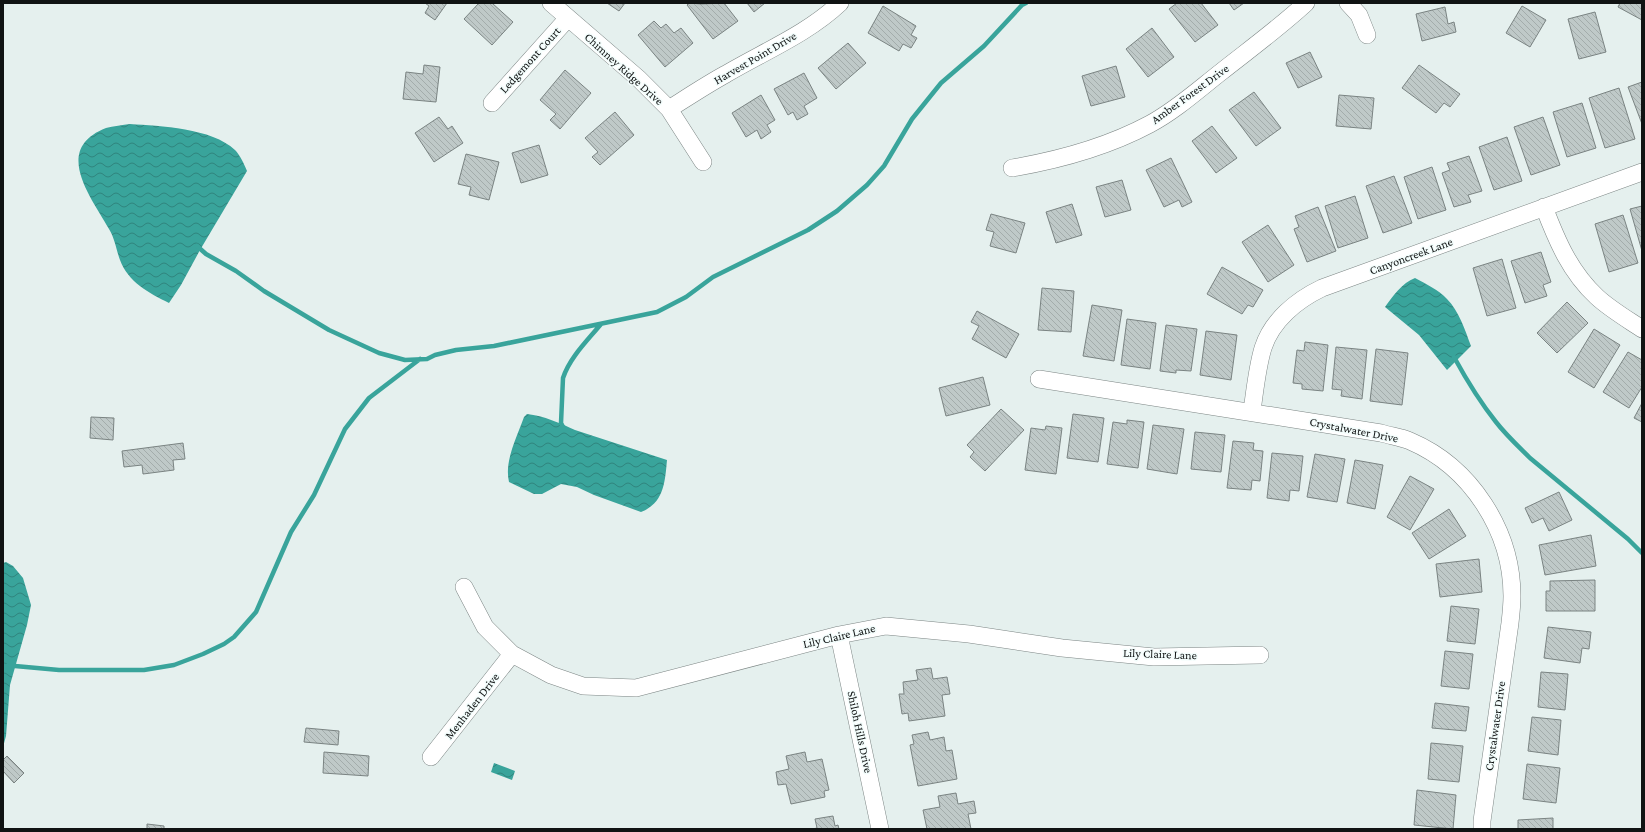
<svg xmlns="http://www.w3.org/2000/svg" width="1645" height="832" font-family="'Crimson Pro',serif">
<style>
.water{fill:url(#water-waves)}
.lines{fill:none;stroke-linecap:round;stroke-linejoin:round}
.stream{stroke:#39a49b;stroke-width:4.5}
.building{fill:url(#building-back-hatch);stroke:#7a8382}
.street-casing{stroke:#7c8584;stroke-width:18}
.street{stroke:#fff;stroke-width:17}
.labels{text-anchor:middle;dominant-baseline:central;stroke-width:3;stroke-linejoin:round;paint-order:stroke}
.street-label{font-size:12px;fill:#101313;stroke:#f3fdfc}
</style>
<defs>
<pattern id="water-waves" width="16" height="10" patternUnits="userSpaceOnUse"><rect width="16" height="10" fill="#39a49b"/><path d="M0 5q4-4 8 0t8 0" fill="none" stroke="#2f847d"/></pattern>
<pattern id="building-back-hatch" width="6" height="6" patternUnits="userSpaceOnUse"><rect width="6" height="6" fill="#bfc9c8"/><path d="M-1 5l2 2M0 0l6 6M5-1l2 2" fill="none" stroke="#a3acab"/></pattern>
</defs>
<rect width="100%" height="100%" fill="#e5f0ee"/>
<path class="water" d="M 130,124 C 160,126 212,128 235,150 C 240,155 244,164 247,171 L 200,250 L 181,285 L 169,303 C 149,293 128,282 120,260 C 116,249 115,239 109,229 C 91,197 52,149 106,128 C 113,126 123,125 130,124 Z
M 1415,278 C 1426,284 1439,290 1447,299 C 1459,311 1465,330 1471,346 L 1447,370 L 1419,335 L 1385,307 C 1393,296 1402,283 1415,278 Z
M 527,414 C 544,416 560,423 575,430 L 667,460 C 665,482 664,503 641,512 L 594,495 L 577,487 L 561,484 L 542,494 L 534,494 L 509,482 C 504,461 517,437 524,417 Z
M 6,562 L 13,566 L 23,578 L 31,605 L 27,625 L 10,685 L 6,736 L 3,747 L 3,563 Z
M 494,763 L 515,771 L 512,780 L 491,772 Z"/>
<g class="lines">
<path class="stream" d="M 197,246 L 206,254 L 236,271 L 264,291 L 329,330 L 379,353 L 405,360 L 427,359 L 435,355 L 456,350 L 494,346 L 657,312 L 686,297 L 713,277 L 808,230 L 837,211 L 867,185 L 884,166 L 912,119 L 941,83 L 984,46 L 1022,5 L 1026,3
M 1454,357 C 1466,379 1480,402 1496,422 C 1506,435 1519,447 1530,458 L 1628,539 L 1642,553
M 563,427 L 561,423 L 563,378 C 570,357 588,340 601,324
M 3,666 L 15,666 L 59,670 L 144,670 L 174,665 L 203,654 L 224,644 L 234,637 L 256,612 L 291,532 L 314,495 L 345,429 L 369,398 L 420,359"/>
</g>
<path class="building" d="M 425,3 L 447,3 L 435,20 L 425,13 L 429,6 Z
M 479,3 L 492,3 L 513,22 L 492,45 L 464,19 Z
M 607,3 L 625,3 L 619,11 Z
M 689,3 L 701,4 L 724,3 L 738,21 L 713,39 L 687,5 Z
M 747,3 L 765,3 L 754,12 Z
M 1177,3 L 1201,3 L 1218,25 L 1195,42 L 1169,9 Z
M 1229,3 L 1244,3 L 1234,10 Z
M 1620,3 L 1642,3 L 1642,20 L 1618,7 Z
M 883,6 L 916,26 L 911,35 L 917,38 L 911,48 L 903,44 L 899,51 L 868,33 Z
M 1522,6 L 1546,20 L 1530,47 L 1506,33 Z
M 1445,7 L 1448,24 L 1454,22 L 1456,32 L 1422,41 L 1416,14 Z
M 1595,12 L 1606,52 L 1579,59 L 1568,19 Z
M 654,21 L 661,28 L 666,24 L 674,33 L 681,28 L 693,43 L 665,67 L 638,35 Z
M 1152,28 L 1174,57 L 1148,77 L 1126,49 Z
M 848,43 L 866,63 L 836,89 L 818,68 Z
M 1310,52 L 1322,77 L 1298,88 L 1286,63 Z
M 424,65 L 440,67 L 436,102 L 403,99 L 406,72 L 423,74 Z
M 1419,65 L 1460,94 L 1450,107 L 1444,103 L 1436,113 L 1402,88 Z
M 1116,66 L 1125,97 L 1091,106 L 1082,76 Z
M 565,70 L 591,93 L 560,129 L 550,120 L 556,114 L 540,100 Z
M 804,73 L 817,98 L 804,106 L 808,114 L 797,120 L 793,112 L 788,115 L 774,89 Z
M 1642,82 L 1642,124 L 1628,87 Z
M 1619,88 L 1635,139 L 1605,148 L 1589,98 Z
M 1254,92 L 1281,128 L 1256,146 L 1229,110 Z
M 761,95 L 775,120 L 767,125 L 771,132 L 761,139 L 757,130 L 746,137 L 732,113 Z
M 1339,95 L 1374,98 L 1371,129 L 1336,126 Z
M 1582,103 L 1596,148 L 1567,157 L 1553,112 Z
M 615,112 L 634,135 L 600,165 L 592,157 L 598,152 L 585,138 Z
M 439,117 L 448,129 L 452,126 L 463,143 L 434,162 L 415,133 Z
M 1543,117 L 1560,165 L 1531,175 L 1514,127 Z
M 1212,126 L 1237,158 L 1216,173 L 1192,141 Z
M 1507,137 L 1522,181 L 1494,190 L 1479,147 Z
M 539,145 L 548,175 L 521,183 L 512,153 Z
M 466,154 L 499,162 L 489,200 L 469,195 L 471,187 L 458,184 Z
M 1469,156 L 1482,191 L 1468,195 L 1471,202 L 1454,207 L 1442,173 L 1450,170 L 1447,163 Z
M 1171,158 L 1192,202 L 1182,207 L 1179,200 L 1164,207 L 1146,170 Z
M 1432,167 L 1446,210 L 1418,219 L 1404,177 Z
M 1394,176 L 1412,223 L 1383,233 L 1366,186 Z
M 1122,180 L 1131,210 L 1105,217 L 1096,187 Z
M 1355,196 L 1368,238 L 1338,248 L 1325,206 Z
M 1072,204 L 1082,235 L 1056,243 L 1046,212 Z
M 1642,206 L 1642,251 L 1630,209 Z
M 1318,207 L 1336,251 L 1307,262 L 1294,229 L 1299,227 L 1295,216 Z
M 991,214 L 1025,223 L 1016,253 L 990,246 L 994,232 L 986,230 Z
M 1623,215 L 1638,263 L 1609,272 L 1595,224 Z
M 1268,225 L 1294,265 L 1268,282 L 1242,242 Z
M 1541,252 L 1551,282 L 1543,285 L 1547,296 L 1525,303 L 1511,261 Z
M 1502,259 L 1516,308 L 1487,316 L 1473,268 Z
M 1222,267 L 1263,290 L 1253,307 L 1248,305 L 1242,314 L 1207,294 Z
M 1042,288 L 1074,291 L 1071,332 L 1038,330 Z
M 1567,302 L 1588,323 L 1557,353 L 1537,333 Z
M 1092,305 L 1122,310 L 1114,361 L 1083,356 Z
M 977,311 L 1019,334 L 1006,358 L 972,339 L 979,326 L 971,322 Z
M 1127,319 L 1156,323 L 1150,369 L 1121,365 Z
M 1166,325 L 1197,329 L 1191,371 L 1176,370 L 1176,373 L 1160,371 Z
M 1594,329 L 1620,345 L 1594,388 L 1568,372 Z
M 1206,331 L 1237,335 L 1231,380 L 1200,375 Z
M 1305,342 L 1328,345 L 1323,391 L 1302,389 L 1302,384 L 1293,383 L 1297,350 L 1304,351 Z
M 1336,347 L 1367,350 L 1362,399 L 1341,396 L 1342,390 L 1332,389 Z
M 1376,349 L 1408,353 L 1402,405 L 1370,401 Z
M 1628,352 L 1642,360 L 1642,387 L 1629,408 L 1603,392 Z
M 983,377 L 990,405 L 946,416 L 939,388 Z
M 1642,403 L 1642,422 L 1634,418 Z
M 1001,409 L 1024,430 L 985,471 L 970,457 L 974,452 L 967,445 Z
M 1073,414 L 1104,418 L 1098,462 L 1067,458 Z
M 91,417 L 114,418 L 113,440 L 90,438 Z
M 1127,420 L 1144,422 L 1138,468 L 1107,464 L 1113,422 L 1127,424 Z
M 1153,425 L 1184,429 L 1177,474 L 1147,469 Z
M 1046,426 L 1062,428 L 1056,474 L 1025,470 L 1031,428 L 1045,430 Z
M 1195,432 L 1225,435 L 1221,472 L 1191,469 Z
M 1233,441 L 1254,443 L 1253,450 L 1263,451 L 1260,481 L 1252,480 L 1251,490 L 1227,488 Z
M 183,443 L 185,459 L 173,460 L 174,470 L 143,474 L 142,465 L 124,467 L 122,451 Z
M 1272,453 L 1303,456 L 1299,491 L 1290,490 L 1289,501 L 1267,498 Z
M 1315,454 L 1345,459 L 1337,502 L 1307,497 Z
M 1355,460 L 1383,465 L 1375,509 L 1347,503 Z
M 1410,476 L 1434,489 L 1410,530 L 1387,517 Z
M 1559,492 L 1572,520 L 1549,531 L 1543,518 L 1532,523 L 1525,508 Z
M 1449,509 L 1466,536 L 1429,559 L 1412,533 Z
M 1591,535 L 1596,566 L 1545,575 L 1539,545 Z
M 1479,559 L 1482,592 L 1440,597 L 1436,564 Z
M 1595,580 L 1595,611 L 1546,611 L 1546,591 L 1550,591 L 1550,581 Z
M 1451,606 L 1479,609 L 1475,644 L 1447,641 Z
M 1548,627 L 1591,632 L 1589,649 L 1582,648 L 1580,663 L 1544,658 Z
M 1445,651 L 1473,654 L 1469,689 L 1441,686 Z
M 931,668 L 933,679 L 947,677 L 950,694 L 942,695 L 945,716 L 909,721 L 908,713 L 902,714 L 899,694 L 904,694 L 903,682 L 918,680 L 916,670 Z
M 1541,672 L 1568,674 L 1565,710 L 1538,707 Z
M 1435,703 L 1469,707 L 1466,731 L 1432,728 Z
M 1532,717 L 1561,720 L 1558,755 L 1528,751 Z
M 306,728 L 339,731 L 338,745 L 304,742 Z
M 928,732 L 930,740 L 944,737 L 946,751 L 952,750 L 957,779 L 918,786 L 910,745 L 914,744 L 912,735 Z
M 1431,743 L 1463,746 L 1459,782 L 1428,779 Z
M 324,752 L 369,756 L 368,776 L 323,773 Z
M 805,752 L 807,762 L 822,759 L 829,790 L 824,791 L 825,797 L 791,804 L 786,784 L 778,785 L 776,772 L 789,769 L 786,756 Z
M 7,756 L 24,773 L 14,783 L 3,771 L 3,760 Z
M 1527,764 L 1560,768 L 1556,803 L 1523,799 Z
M 1417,790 L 1456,795 L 1453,829 L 1414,825 Z
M 956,793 L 958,804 L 974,801 L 976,813 L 968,814 L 971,829 L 927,829 L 923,810 L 940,807 L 938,796 Z
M 833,816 L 835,826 L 838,825 L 839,829 L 813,829 L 817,828 L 815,819 Z
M 1553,818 L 1553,829 L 1518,829 L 1518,820 Z
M 147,824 L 164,826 L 164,829 L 147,829 Z"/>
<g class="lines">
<g class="street-casing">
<path id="street" d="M 551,3 L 639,79 L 669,109 L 703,162
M 1348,3 L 1359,15 L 1367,35
M 492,103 L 568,18
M 669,109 C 688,97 706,85 726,74 C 765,51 807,34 840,3
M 1012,168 C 1059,160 1107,147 1150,124 C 1176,110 1198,90 1221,72 C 1250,49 1279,28 1306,3
M 1544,207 C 1557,241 1570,272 1597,297 C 1610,309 1627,319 1642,329
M 1039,379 L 1381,433 C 1391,436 1401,437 1410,441 C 1471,467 1512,531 1512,596 C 1512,605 1511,614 1510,623 L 1482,821 L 1482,829
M 1252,411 C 1255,390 1257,368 1263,348 C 1272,320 1297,300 1322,288 L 1642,172
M 464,587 L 485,627 L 512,654 L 551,675 L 583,686 L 636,688 L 839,635 L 886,626 L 969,634 L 1062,648 L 1154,657 L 1260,655
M 839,635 L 880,829
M 431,757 L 512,654"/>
</g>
<use href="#street" class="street"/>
</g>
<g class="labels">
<g class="street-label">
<text transform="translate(755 58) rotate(-30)">Harvest Point Drive</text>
<text transform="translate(530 60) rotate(-48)">Ledgemont Court</text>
<text transform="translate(624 69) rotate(42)">Chimney Ridge Drive</text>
<text transform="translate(1190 94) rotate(-36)">Amber Forest Drive</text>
<text transform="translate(1411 256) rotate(-20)">Canyoncreek Lane</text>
<text transform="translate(1354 430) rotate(11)">Crystalwater Drive</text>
<text transform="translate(839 636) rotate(-13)">Lily Claire Lane</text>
<text transform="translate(1160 654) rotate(2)">Lily Claire Lane</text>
<text transform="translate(472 706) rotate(-52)">Menhaden Drive</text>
<text transform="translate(1495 726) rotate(-82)">Crystalwater Drive</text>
<text transform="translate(860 732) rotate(78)">Shiloh Hills Drive</text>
</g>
</g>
<rect width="1645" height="832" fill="none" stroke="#101313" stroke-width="8"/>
</svg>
